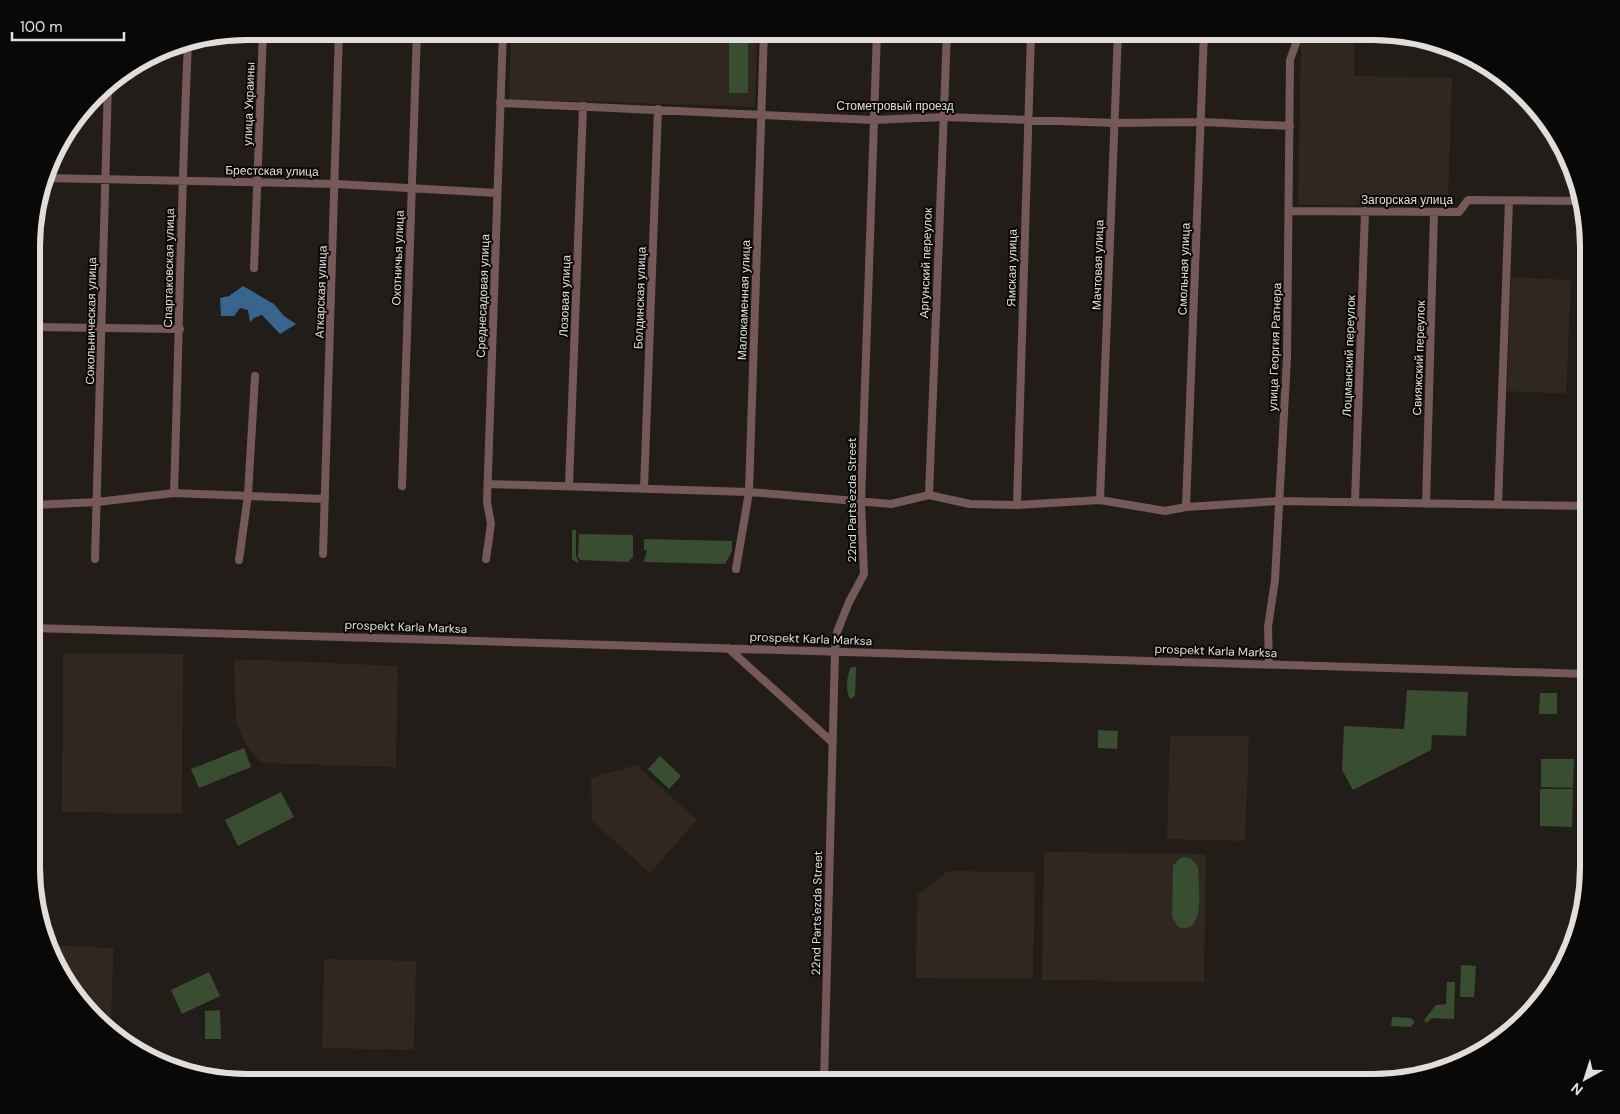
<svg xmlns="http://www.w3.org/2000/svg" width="1620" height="1114" font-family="'DM Sans',sans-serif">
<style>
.built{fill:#30271e}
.green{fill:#394d30}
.water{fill:#38658d}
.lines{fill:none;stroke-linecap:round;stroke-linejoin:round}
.minor{stroke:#755958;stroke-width:8}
.labels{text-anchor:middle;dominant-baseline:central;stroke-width:4;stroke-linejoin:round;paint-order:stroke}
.street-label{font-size:12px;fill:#e0ddda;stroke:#0a0806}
.rim{fill:none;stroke:#e0ddda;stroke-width:6}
</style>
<rect width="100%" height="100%" fill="#221d18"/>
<path class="built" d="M 511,31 L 757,31 L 755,107 L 509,99 Z
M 1301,38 L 1354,38 L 1354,76 L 1452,78 L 1448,206 L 1298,205 Z
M 1511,277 L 1571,280 L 1566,394 L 1507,391 Z
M 63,653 L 183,654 L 182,814 L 62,812 Z
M 234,659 L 398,666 L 396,767 L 261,763 L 246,745 L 236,722 Z
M 1170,736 L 1249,736 L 1245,841 L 1167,839 Z
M 636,765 L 697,820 L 650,873 L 592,821 L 591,778 Z
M 1044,852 L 1206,854 L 1204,982 L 1042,980 Z
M 948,871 L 1035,872 L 1033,979 L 916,978 L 917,895 Z
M 50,945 L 114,948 L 110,1032 L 60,975 Z
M 324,959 L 416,961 L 414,1050 L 322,1048 Z"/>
<path class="green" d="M 729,43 L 748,43 L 748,93 L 729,93 Z
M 572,530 L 576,530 L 576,556 L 579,564 L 572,559 Z
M 579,534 L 633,535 L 633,557 L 628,562 L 581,560 L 578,557 Z
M 644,539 L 732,541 L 732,551 L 725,564 L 644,562 L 647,550 L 644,550 Z
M 851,667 L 856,667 L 855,696 L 850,699 C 845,691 847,675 851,667 Z
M 1407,690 L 1468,692 L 1466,736 L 1432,735 L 1431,750 L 1353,790 L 1342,770 L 1344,726 L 1404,729 Z
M 1540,693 L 1557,693 L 1557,714 L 1539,714 Z
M 1098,730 L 1118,731 L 1117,749 L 1098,748 Z
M 244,748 L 251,767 L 199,788 L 191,769 Z
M 660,756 L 681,776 L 669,789 L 648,769 Z
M 1541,759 L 1574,759 L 1573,788 L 1541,787 Z
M 1540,789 L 1573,789 L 1572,827 L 1540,826 Z
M 281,792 L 294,817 L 238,846 L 225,820 Z
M 1182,857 C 1190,857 1194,860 1198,867 C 1198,885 1207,936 1178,927 L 1172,917 L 1173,865 Z
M 1461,965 L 1476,966 L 1474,997 L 1460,997 Z
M 209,972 L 220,996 L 182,1014 L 171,990 Z
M 1447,982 L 1455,982 L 1454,1019 L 1432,1018 L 1426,1023 L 1424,1020 L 1436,1005 L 1446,1004 Z
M 220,1010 L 221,1039 L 205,1039 L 205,1011 Z
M 1392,1017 L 1411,1018 L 1415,1022 L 1411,1027 L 1391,1026 Z"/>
<path class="water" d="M 243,286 L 274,304 L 284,316 L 296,324 L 280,334 L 262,315 L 254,318 L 250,322 L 248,310 L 240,308 L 234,316 L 221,316 L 220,298 L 229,296 Z"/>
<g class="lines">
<path class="minor" d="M 500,103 L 873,120 L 943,117 L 1115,123 L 1201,122 L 1290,126
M 45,178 L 336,184 L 497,193
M 1290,211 L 1459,212 L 1468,200 L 1579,201
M 254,268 L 263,31
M 33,327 L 180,329
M 488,484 L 749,492 L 891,504 L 929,495 L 970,504 L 1017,505 L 1100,500 L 1165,511 L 1186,507 L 1279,501 L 1588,506
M 402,486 L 417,31
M 569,486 L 583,106
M 644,488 L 658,109
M 174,493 C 179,343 181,193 188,43
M 929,495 L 947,32
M 1100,500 L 1118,32
M 1355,502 L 1365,211
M 1426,504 L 1434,213
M 33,505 L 97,502 L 174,493 L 325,499
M 1017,505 L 1031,32
M 1498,505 L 1509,201
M 1186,507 L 1204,32
M 323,554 L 339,31
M 95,559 L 108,82
M 486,559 L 491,524 L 487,502 L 503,31
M 239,560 L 248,495 L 255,376
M 736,569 L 749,492 L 764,31
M 33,628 L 1588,674
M 728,648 L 832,742
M 1269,664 L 1268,627 L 1275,580 L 1287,358 L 1290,60 L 1300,32
M 824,1083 L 835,651 L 837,632 L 849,602 L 864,574 L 861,503 L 877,31"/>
</g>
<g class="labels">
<g class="street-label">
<text transform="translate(249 104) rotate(-88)">улица Украины</text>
<text x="895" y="106">Стометровый проезд</text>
<text transform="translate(272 171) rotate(1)">Брестская улица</text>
<text x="1407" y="200">Загорская улица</text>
<text transform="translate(398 258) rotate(-88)">Охотничья улица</text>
<text transform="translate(926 263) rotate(-88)">Аргунский переулок</text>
<text transform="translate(1098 265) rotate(-88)">Мачтовая улица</text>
<text transform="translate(169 268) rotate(-89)">Спартаковская улица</text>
<text transform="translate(1012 268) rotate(-89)">Ямская улица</text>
<text transform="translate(1184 269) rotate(-88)">Смольная улица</text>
<text transform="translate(321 292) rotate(-88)">Аткарская улица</text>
<text transform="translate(483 296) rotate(-88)">Среднесадовая улица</text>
<text transform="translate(565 296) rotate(-88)">Лозовая улица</text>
<text transform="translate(640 298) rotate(-88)">Болдинская улица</text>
<text transform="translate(744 300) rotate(-88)">Малокаменная улица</text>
<text transform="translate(91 321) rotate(-89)">Сокольническая улица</text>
<text transform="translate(1275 347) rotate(-88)">улица Георгия Ратнера</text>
<text transform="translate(1349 356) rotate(-88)">Лоцманский переулок</text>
<text transform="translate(1419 358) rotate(-88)">Свияжский переулок</text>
<text transform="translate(852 500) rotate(-90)">22nd Parts'ezda Street</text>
<text transform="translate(406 627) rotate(2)">prospekt Karla Marksa</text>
<text transform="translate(811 639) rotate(2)">prospekt Karla Marksa</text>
<text transform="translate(1216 651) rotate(2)">prospekt Karla Marksa</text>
<text transform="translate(817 913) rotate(-89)">22nd Parts'ezda Street</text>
</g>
</g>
<path d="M0 0H1620V1114H0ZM247 40H1373A207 207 0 0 1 1580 247V867A207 207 0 0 1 1373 1074H247A207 207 0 0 1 40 867V247A207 207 0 0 1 247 40Z" fill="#0a0806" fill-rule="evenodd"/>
<path class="rim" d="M247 40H1373A207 207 0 0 1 1580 247V867A207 207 0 0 1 1373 1074H247A207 207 0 0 1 40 867V247A207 207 0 0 1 247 40Z"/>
<g transform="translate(1585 1079) rotate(219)" stroke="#0a0806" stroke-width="4" paint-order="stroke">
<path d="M0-4L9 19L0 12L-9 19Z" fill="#e0ddda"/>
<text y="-8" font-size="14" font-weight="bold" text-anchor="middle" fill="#e0ddda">N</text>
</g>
<path d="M12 32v8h112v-8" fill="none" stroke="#e0ddda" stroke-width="2.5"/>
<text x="20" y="32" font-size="15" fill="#e0ddda" stroke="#0a0806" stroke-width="4" paint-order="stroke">100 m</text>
</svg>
